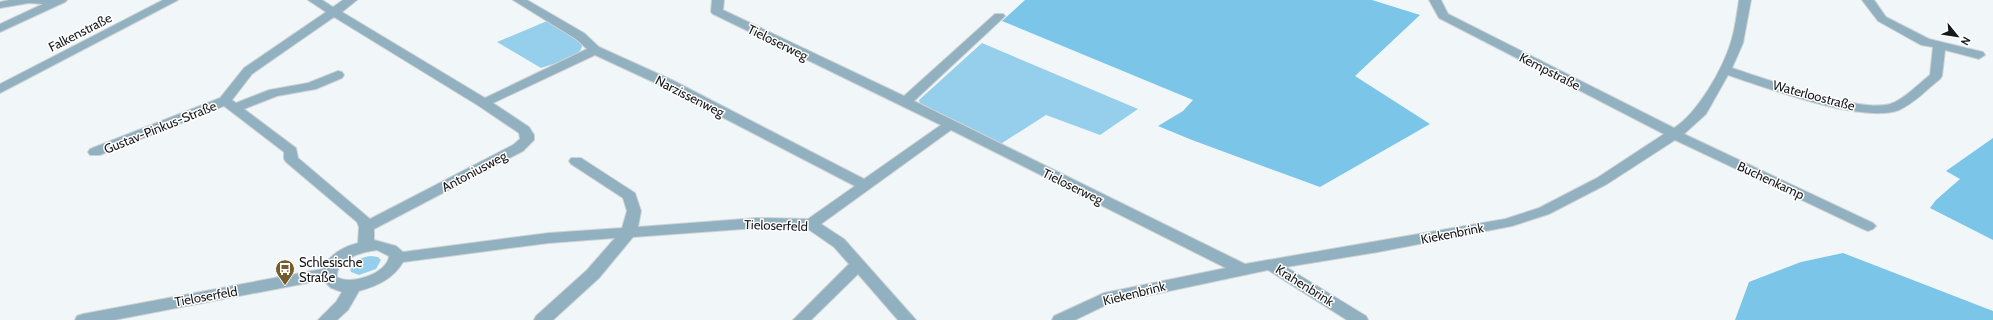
<svg xmlns="http://www.w3.org/2000/svg" width="1993" height="320" font-family="Cabin,sans-serif">
<style>
.green{fill:#96cfec}
.forest{fill:#7bc5e9}
.lines{fill:none;stroke-linecap:round;stroke-linejoin:round}
.minor-casing{stroke:#ced2d4;stroke-width:2}
.minor{fill:#91b0c0;fill-rule:evenodd}
.labels{text-anchor:middle;dominant-baseline:central;stroke-width:3;stroke-linejoin:round;paint-order:stroke}
.street-label{font-size:13px;fill:#171819;stroke:#fff}
.poi-label{font-size:13px;fill:#171819;stroke:#fff;text-anchor:start}
</style>
<rect width="100%" height="100%" fill="#f1f6f8"/>
<path class="green" d="M 547,21 L 581,43 L 582,47 C 578,59 552,64 541,68 L 497,42 Z
M 982,43 L 1138,109 L 1100,135 L 1046,115 L 999,145 L 920,105 L 919,100 Z
M 371,256 L 378,257 L 381,260 L 376,269 L 359,275 L 351,272 L 350,268 C 354,260 362,257 371,256 Z"/>
<path class="forest" d="M 1025,0 L 1372,0 L 1420,15 L 1355,76 L 1430,124 L 1320,187 L 1192,140 L 1158,126 L 1183,111 L 1193,100 L 1002,21 Z
M 1993,138 L 1993,240 L 1930,208 L 1936,200 L 1960,179 L 1946,171 Z
M 1843,253 L 1993,311 L 1993,320 L 1735,320 L 1749,282 L 1801,262 Z"/>
<g class="lines">
<g class="minor-casing">
<path id="minor" d="M 9,0 L 67,0 L 65,2 L 0,32 L 0,24 L 43,4 L 29,3 L 0,8 L 0,2 Z
M 163,0 L 178,0 L 0,93 L 0,84 Z
M 308,0 L 322,0 L 333,7 L 343,0 L 357,0 L 342,12 L 485,98 L 587,49 L 576,39 L 513,0 L 527,0 L 584,33 L 599,47 L 674,81 L 864,179 L 941,125 L 713,14 L 711,12 L 712,0 L 724,0 L 723,10 L 904,96 L 995,14 L 1003,14 L 1005,16 L 1003,18 L 914,101 L 1245,264 L 1505,219 L 1539,208 L 1597,178 L 1664,134 L 1439,18 L 1429,0 L 1441,0 L 1448,14 L 1674,128 C 1697,114 1723,69 1731,42 C 1735,29 1737,14 1739,0 L 1751,0 L 1743,43 L 1732,68 C 1766,79 1859,113 1890,104 C 1905,99 1918,84 1930,75 L 1933,47 L 1921,45 L 1878,21 L 1862,0 L 1874,0 L 1886,17 L 1929,39 L 1983,52 L 1985,55 L 1979,59 L 1945,50 L 1942,76 L 1940,79 C 1927,89 1915,103 1899,110 C 1862,124 1767,88 1728,75 L 1706,114 L 1684,134 L 1873,223 L 1876,226 L 1873,229 L 1868,231 L 1863,229 L 1675,140 L 1607,184 L 1549,214 L 1512,226 L 1378,252 L 1286,267 L 1366,316 L 1368,320 L 1347,320 L 1268,270 L 1108,304 L 1075,320 L 1052,320 L 1054,316 L 1104,293 L 1226,268 L 951,130 L 821,224 L 844,239 L 916,320 L 898,320 L 858,274 L 811,320 L 793,320 L 849,264 L 834,247 L 808,229 L 757,228 L 633,237 L 599,278 L 553,320 L 534,320 L 536,316 L 587,270 L 615,238 L 549,243 L 403,262 C 393,279 377,286 359,291 L 348,310 L 337,320 L 318,320 L 336,302 L 342,292 L 331,288 L 323,280 L 114,320 L 75,320 L 77,316 L 83,314 L 322,269 C 330,254 343,247 358,243 L 359,227 L 357,222 L 286,162 L 284,159 L 284,152 L 224,106 L 100,155 L 90,155 L 88,152 L 90,149 L 220,98 L 244,68 L 326,12 ZM 334,17 L 479,106 L 519,133 L 520,139 L 513,145 L 370,219 L 298,158 L 296,148 L 244,109 L 277,96 L 316,89 L 342,78 L 344,75 L 342,72 L 338,71 L 308,83 L 269,90 L 236,103 L 232,100 L 252,74 ZM 595,55 L 664,87 L 855,186 L 808,219 L 757,218 L 638,227 L 641,211 L 635,193 L 581,158 L 571,158 L 569,161 L 571,164 L 623,198 L 627,211 L 622,228 L 549,233 L 403,252 L 396,246 L 374,240 L 374,229 L 523,151 L 534,140 L 534,135 L 529,127 L 493,103 ZM 377,250 L 389,256 C 388,273 351,286 337,277 C 336,258 363,252 377,250 Z"/>
</g>
<use href="#minor" class="minor"/>
</g>
<defs>
<g id="bus-pin" transform="scale(1)"><path d="M0 17L-7.5 6A9.5 9.5 0 1 1 7.5 6Z" fill="#765c2d" stroke="#fff"/><path d="M-5-6H5V4H4V6H2V4H-2V6H-4V4H-5ZM-3.5-4V0h7V-4ZM-3.5 1.2v1.5H-2V1.2ZM2 1.2v1.5H3.5V1.2Z" fill="#fff"/></g>
</defs>
<g fill-rule="evenodd">
<use href="#bus-pin" x="285" y="269"/>
</g>
<g class="labels">
<g class="street-label">
<text transform="translate(80 32) rotate(-27)">Falkenstraße</text>
<text transform="translate(778 42) rotate(26)">Tieloserweg</text>
<text transform="translate(1550 71) rotate(27)">Kempstraße</text>
<text transform="translate(1814 95) rotate(15)">Waterloostraße</text>
<text transform="translate(690 96) rotate(27)">Narzissenweg</text>
<text transform="translate(160 127) rotate(-22)">Gustav-Pinkus-Straße</text>
<text transform="translate(474 171) rotate(-28)">Antoniusweg</text>
<text transform="translate(1771 180) rotate(25)">Buchenkamp</text>
<text transform="translate(1073 186) rotate(26)">Tieloserweg</text>
<text transform="translate(776 225) rotate(2)">Tieloserfeld</text>
<text transform="translate(1452 233) rotate(-11)">Kiekenbrink</text>
<text transform="translate(1305 285) rotate(32)">Krahenbrink</text>
<text transform="translate(1134 293) rotate(-14)">Kiekenbrink</text>
<text transform="translate(206 296) rotate(-10)">Tieloserfeld</text>
</g>
<g class="poi-label">
<text x="299" y="262">Schlesische<tspan x="299" dy="15">Straße</tspan></text>
</g>
</g>
<g transform="translate(1957 36) rotate(120)" stroke="#ffffff" stroke-width="3" paint-order="stroke">
<path d="M0-3L7 15L0 10L-7 15Z" fill="#171819"/>
<text y="-6" font-size="11" font-weight="bold" text-anchor="middle" fill="#171819">N</text>
</g>
</svg>
